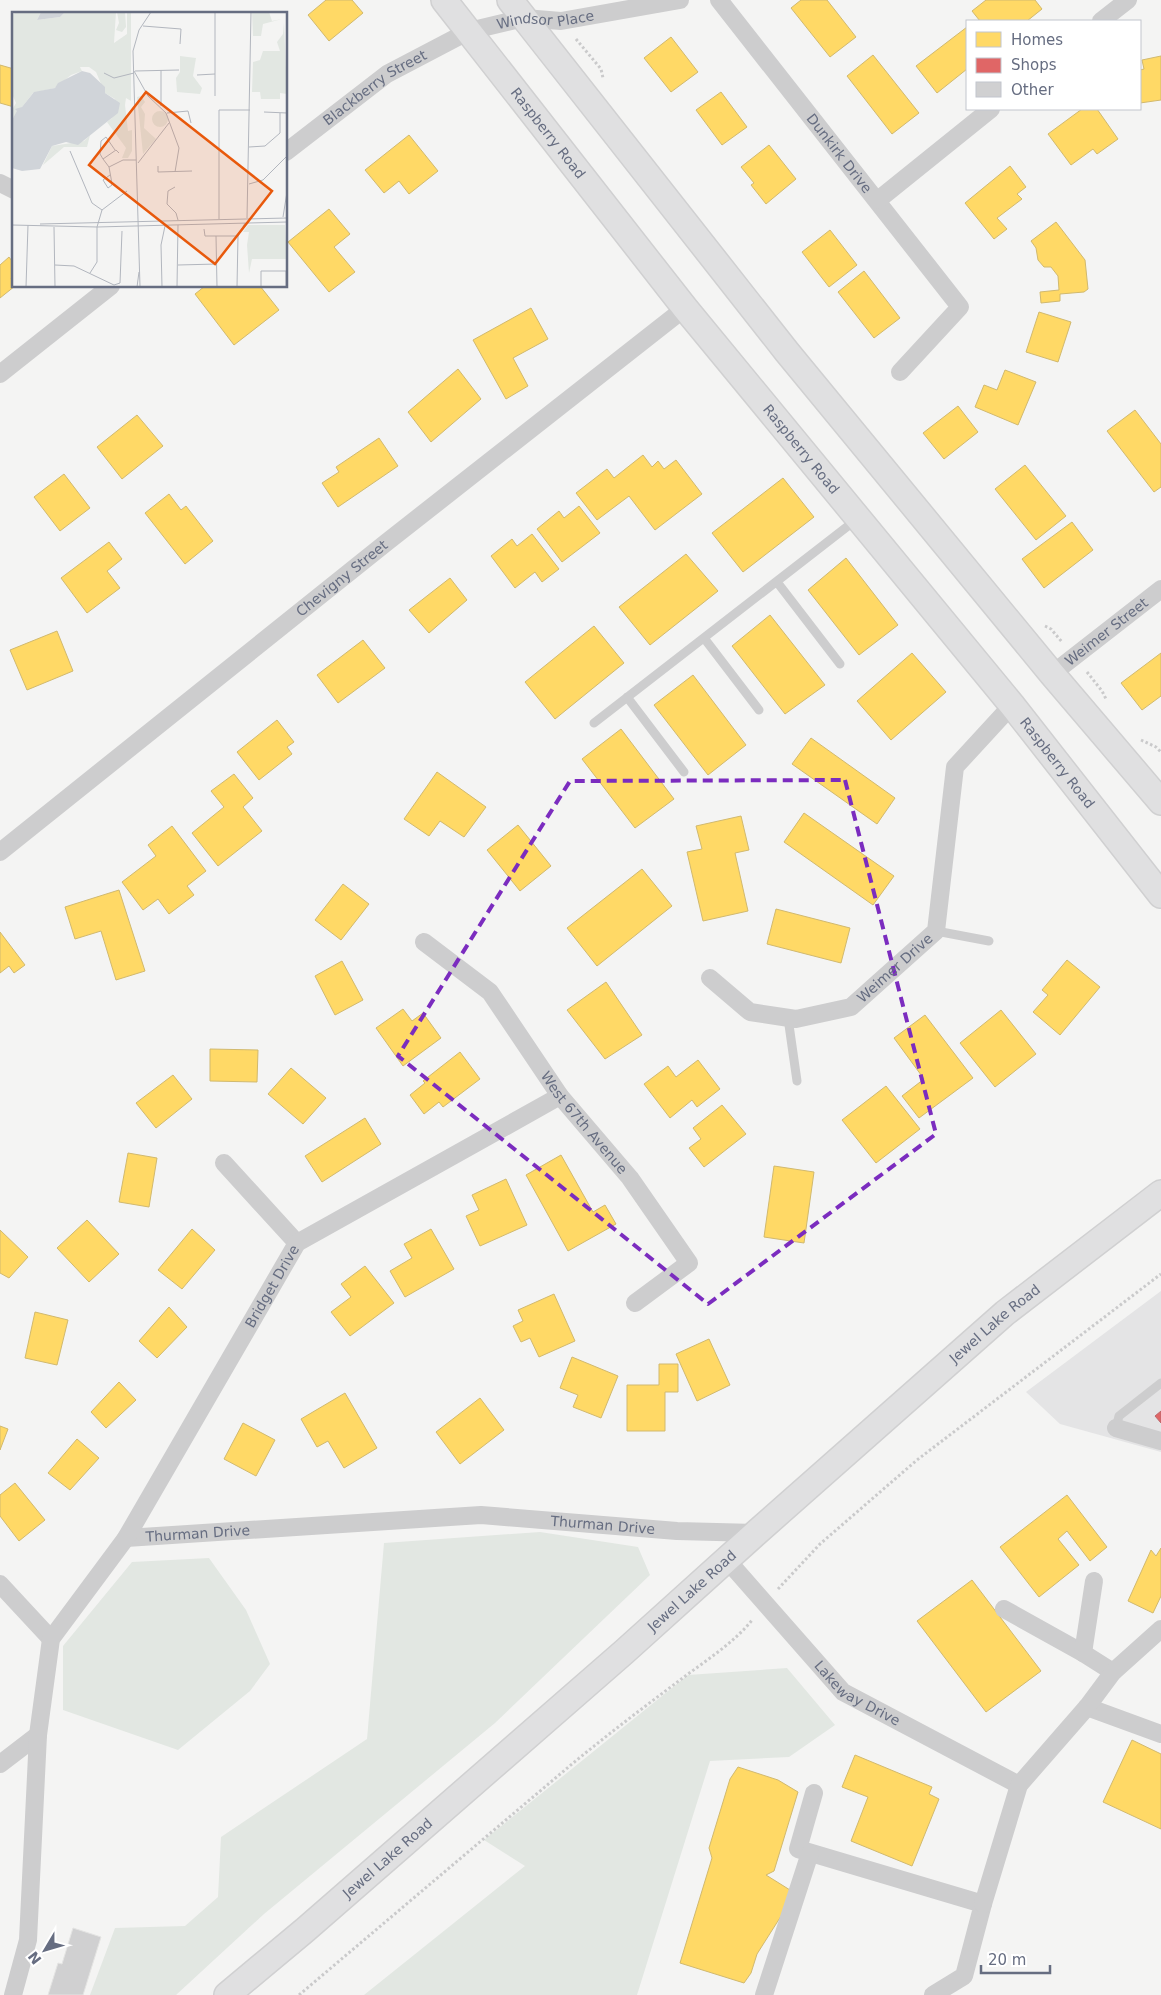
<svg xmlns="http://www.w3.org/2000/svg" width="1161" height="1995" font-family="'DejaVu Sans',sans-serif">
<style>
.built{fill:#e4e4e5}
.green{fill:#e2e7e2}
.homes{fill:#ffd966;stroke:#d1b96e}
.shops{fill:#e06666;stroke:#bb686e}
.building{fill:#d0d0d1;stroke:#e4e4e3}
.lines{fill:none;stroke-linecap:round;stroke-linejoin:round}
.secondary-casing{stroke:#d0d0d1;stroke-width:28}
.path{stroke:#cacacb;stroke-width:3;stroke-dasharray:2.5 2.5;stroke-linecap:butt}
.lane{stroke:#cdcdce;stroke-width:9}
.street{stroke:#cdcdce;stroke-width:18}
.secondary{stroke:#e0e0e1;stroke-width:25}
.marked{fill:none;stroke:#7b2cbf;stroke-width:4;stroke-dasharray:10 6;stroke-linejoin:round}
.labels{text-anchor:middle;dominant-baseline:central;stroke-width:5;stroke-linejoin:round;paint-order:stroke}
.street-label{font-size:14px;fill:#666d81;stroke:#fff}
.inset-road{fill:none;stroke:#b2b6be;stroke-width:1}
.view{fill:#e8590c;fill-opacity:0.15;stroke:#e8590c;stroke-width:2.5}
.inset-edge{fill:none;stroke:#666d81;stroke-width:2.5}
</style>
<rect width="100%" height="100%" fill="#f4f4f3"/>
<path class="built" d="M 1161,1291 L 1161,1452 L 1060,1424 L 1026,1392 Z"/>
<path class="green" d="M 540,1532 L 638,1547 L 650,1575 L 495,1723 L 264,1914 L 176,1995 L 90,1995 L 115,1928 L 185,1926 L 218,1897 L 221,1837 L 367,1739 L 384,1543 Z
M 209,1558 L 246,1610 L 270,1664 L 250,1691 L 178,1750 L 63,1710 L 63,1646 L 132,1562 Z
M 787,1668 L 835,1725 L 789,1757 L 710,1761 L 637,1995 L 364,1995 L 525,1866 L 484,1840 L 688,1675 Z"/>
<path class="homes" d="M 326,0 L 352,0 L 363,13 L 329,41 L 308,15 Z
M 801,0 L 827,0 L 856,37 L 830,57 L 791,8 Z
M 986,0 L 1035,0 L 1042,9 L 1027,21 L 980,21 L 972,11 Z
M 967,27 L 967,69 L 937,93 L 916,66 Z
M 671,37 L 698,72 L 671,92 L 644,58 Z
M 873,55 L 919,113 L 892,134 L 847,76 Z
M 1161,56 L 1161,100 L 1140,103 L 1140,70 L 1144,69 L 1142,60 Z
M 0,65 L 14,69 L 14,107 L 0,103 Z
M 721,92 L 747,127 L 722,145 L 696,110 Z
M 1082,109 L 1097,109 L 1118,139 L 1097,154 L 1093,149 L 1071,165 L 1048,134 Z
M 409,135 L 438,171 L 409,194 L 399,181 L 384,193 L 365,170 Z
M 769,145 L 796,179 L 766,204 L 751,185 L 754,183 L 741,167 Z
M 1010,166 L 1026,187 L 1017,194 L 1022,199 L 997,218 L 1007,229 L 994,239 L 965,203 Z
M 329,209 L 350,234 L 334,247 L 355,272 L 329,292 L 288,242 Z
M 1056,222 L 1085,260 L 1088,289 L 1084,292 L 1060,294 L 1060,301 L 1041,303 L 1040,292 L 1059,290 L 1058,276 L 1051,267 L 1044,267 L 1038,260 L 1036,248 L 1031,241 Z
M 830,230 L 857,265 L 829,287 L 802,252 Z
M 9,257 L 14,264 L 14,276 L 11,278 L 15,286 L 0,298 L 0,265 Z
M 864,271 L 900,318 L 874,338 L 838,292 Z
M 205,286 L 260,286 L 279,310 L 234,345 L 195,294 Z
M 531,308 L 548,339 L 513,358 L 528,386 L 506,399 L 473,340 Z
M 1039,312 L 1071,322 L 1058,362 L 1026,352 Z
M 458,369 L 481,399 L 431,442 L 408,412 Z
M 1005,370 L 1036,382 L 1018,425 L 975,407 L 984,385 L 997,390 Z
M 958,406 L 978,432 L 944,459 L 923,433 Z
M 1135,410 L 1161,444 L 1161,487 L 1154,492 L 1107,431 Z
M 137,415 L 163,446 L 122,479 L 97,447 Z
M 379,438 L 398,466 L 338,507 L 322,483 L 339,472 L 336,467 Z
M 643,455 L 652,467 L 658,461 L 664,469 L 676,460 L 702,494 L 655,530 L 629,496 L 597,520 L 576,493 L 607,469 L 614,478 Z
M 1025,465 L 1066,516 L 1036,540 L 995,489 Z
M 64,474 L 90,508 L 60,531 L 34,497 Z
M 783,478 L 814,517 L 743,572 L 712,533 Z
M 169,494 L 181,510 L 186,506 L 213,541 L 185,564 L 145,513 Z
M 579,506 L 600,533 L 562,562 L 537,529 L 559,511 L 564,518 Z
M 1072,522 L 1093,550 L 1044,588 L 1022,559 Z
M 532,534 L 559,569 L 542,582 L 535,572 L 515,588 L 491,556 L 512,539 L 517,546 Z
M 109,542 L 122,559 L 107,571 L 120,588 L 87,613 L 61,578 Z
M 686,554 L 718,591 L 650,645 L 619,607 Z
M 846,558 L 898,625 L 859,655 L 808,590 Z
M 450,578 L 467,600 L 429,633 L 409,610 Z
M 770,615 L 825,685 L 785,714 L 732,646 Z
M 594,626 L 624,663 L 555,719 L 525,682 Z
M 57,631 L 73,671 L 27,690 L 10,650 Z
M 363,640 L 385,668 L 338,703 L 317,675 Z
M 912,653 L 946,692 L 891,740 L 857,701 Z
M 1161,653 L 1161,696 L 1142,710 L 1121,683 Z
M 693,675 L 746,745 L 708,775 L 654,705 Z
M 277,720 L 294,742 L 287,747 L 292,754 L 259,780 L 237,752 Z
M 621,729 L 674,799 L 635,828 L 582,759 Z
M 811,738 L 895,798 L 877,824 L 792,764 Z
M 437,772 L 486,807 L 464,837 L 440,821 L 429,836 L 404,819 Z
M 234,774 L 253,798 L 243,807 L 262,831 L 218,866 L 192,833 L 224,807 L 211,791 Z
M 804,813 L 894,876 L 873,905 L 784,842 Z
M 741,816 L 749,850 L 735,853 L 748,911 L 703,921 L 687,852 L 702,849 L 696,826 Z
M 518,825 L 551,866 L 520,891 L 487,850 Z
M 172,826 L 206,871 L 187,886 L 194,895 L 169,914 L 158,899 L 143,910 L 122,882 L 156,856 L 148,845 Z
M 642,869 L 672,906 L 597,966 L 567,928 Z
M 343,884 L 369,904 L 341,940 L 315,920 Z
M 119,890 L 145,971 L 116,980 L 101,931 L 75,939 L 65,907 Z
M 776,909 L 850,928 L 841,963 L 767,944 Z
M 0,932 L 25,965 L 14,973 L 9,966 L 0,973 Z
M 1067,960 L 1100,987 L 1060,1035 L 1033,1012 L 1048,995 L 1042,990 Z
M 342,961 L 363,1000 L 335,1015 L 315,976 Z
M 606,982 L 642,1035 L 605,1059 L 567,1010 Z
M 403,1009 L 412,1021 L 423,1013 L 441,1038 L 403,1066 L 376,1028 Z
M 1001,1010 L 1036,1054 L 995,1087 L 960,1043 Z
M 925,1015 L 973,1078 L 919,1118 L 902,1096 L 924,1079 L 894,1038 Z
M 210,1049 L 258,1050 L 257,1082 L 210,1081 Z
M 460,1052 L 480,1079 L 443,1107 L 439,1102 L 424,1114 L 410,1095 L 425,1083 L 423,1081 Z
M 698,1060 L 720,1089 L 697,1107 L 692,1100 L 670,1118 L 644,1084 L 668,1066 L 676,1077 Z
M 291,1068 L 326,1098 L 303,1124 L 268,1094 Z
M 173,1075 L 192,1099 L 156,1128 L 136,1103 Z
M 886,1086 L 920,1129 L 876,1163 L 842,1120 Z
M 722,1105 L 746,1134 L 704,1167 L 689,1148 L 701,1139 L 693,1128 Z
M 365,1118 L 381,1144 L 322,1182 L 305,1156 Z
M 128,1153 L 157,1158 L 149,1207 L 119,1202 Z
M 561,1155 L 593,1212 L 605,1205 L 616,1224 L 568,1251 L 526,1175 Z
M 774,1166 L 814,1172 L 804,1243 L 764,1237 Z
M 506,1179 L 527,1225 L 480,1246 L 466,1216 L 479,1210 L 472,1195 Z
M 87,1220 L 119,1254 L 89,1282 L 57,1248 Z
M 192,1229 L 215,1250 L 182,1289 L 158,1270 Z
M 431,1229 L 454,1269 L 405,1297 L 390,1271 L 412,1258 L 404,1244 Z
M 0,1230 L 28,1257 L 9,1278 L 0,1273 Z
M 365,1266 L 394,1303 L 350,1336 L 331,1312 L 351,1297 L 341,1284 Z
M 554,1294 L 575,1341 L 539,1357 L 530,1338 L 521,1342 L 513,1326 L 523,1321 L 518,1310 Z
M 169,1307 L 187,1327 L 157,1358 L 139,1341 Z
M 35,1312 L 68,1320 L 57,1365 L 25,1358 Z
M 709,1339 L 730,1385 L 697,1401 L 676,1354 Z
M 572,1357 L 618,1376 L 601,1418 L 573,1407 L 578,1395 L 560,1388 Z
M 659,1364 L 678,1364 L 678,1392 L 665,1392 L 665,1431 L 627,1431 L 627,1385 L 659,1385 Z
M 119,1382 L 136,1400 L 106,1428 L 91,1412 Z
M 345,1393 L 377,1448 L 344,1468 L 328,1441 L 317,1447 L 301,1419 Z
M 480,1398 L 504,1430 L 460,1464 L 436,1432 Z
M 243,1423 L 275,1440 L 256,1476 L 224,1459 Z
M 0,1426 L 8,1429 L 0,1450 Z
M 77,1439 L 99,1458 L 70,1490 L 48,1473 Z
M 15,1483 L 45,1520 L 19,1541 L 0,1516 L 0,1495 Z
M 1067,1495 L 1107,1547 L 1090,1561 L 1067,1531 L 1058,1539 L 1079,1565 L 1039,1597 L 1000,1547 Z
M 1161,1548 L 1161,1596 L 1153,1613 L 1128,1601 L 1151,1550 L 1156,1556 Z
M 972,1580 L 1041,1671 L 986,1712 L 917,1621 Z
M 1132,1740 L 1161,1754 L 1161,1829 L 1103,1802 Z
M 855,1755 L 932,1787 L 929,1794 L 939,1799 L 912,1866 L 851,1841 L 868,1797 L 842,1787 Z
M 738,1767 L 778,1780 L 798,1792 L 774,1871 L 766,1875 L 790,1890 L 783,1913 L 757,1954 L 751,1973 L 744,1983 L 680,1963 L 712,1858 L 709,1848 L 730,1779 Z"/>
<path class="shops" d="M 1161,1411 L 1161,1423 L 1155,1416 Z"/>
<path class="building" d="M 73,1928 L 101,1937 L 83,1995 L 48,1995 L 58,1963 L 62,1964 Z"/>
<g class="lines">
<g class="secondary-casing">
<g id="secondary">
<path id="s10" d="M 444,0 L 685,308 L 1012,705 L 1161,895"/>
<path d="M 510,0 L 787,352 L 1052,674 L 1161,802"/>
<path id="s11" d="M 227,1995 L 305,1930 L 624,1652 L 756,1533 L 1005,1313 L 1161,1193"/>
</g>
</g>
<path class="path" d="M 576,39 L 601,69 L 603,78
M 1045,626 L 1051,629 L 1062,642
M 1087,672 L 1102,691 L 1106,699
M 1141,740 L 1156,747 L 1161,752
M 778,1589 L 820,1544 L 917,1460 L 1161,1274
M 299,1995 L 572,1764 C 607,1735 644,1707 680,1680 C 705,1661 734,1643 753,1619"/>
<path class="lane" d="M 777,582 L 840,664
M 704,638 L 759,710
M 627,697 L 684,772
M 594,723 L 857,519
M 936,931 L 989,941
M 788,1018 L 797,1081
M 1116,1428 L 1119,1416 L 1161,1383"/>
<g class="street">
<path id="s1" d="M 719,0 L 960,307 L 900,372"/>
<path d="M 1101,21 L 1128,0"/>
<path id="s2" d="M 286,152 L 387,74 L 469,31 L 524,18 L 561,21 L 680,0"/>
<path d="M 0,183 L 14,190"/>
<path d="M 878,200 L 991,109"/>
<path d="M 0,374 L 111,286"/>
<path id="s3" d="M 1052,674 L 1161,589"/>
<path id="s4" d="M 0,852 L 387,542 L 685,308"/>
<path id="s5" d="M 424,942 L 490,992 L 560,1096 L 630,1178 L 689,1263 L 635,1303"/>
<path id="s6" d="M 710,978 L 750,1012 L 796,1019 L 851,1007 L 936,931 L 955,767 L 1012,705"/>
<path d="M 224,1163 L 297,1243"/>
<path d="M 1116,1428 L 1161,1441"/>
<path id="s7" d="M 126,1538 L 481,1515 L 677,1531 L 756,1533"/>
<path id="s8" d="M 727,1560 L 843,1692 L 1019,1785"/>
<path d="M 0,1584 L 51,1639"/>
<path d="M 1004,1609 L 1083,1653 L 1113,1672"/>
<path d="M 1083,1653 L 1094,1581"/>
<path d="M 1087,1707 L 1161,1734"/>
<path d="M 0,1764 L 38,1735"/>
<path d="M 814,1793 L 798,1849 L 983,1904 L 964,1976 L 933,1995"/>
<path d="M 983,1904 L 1019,1785 L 1087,1707 L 1113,1672 L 1161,1629"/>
<path id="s9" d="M 13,1995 L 28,1940 L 38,1735 L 51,1639 L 126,1538 L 297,1243 L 560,1096"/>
<path d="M 764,1995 L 810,1853"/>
</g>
<use href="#secondary" class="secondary"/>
</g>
<path class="marked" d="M 845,780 L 936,1134 L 708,1304 L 398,1056 L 570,781 Z"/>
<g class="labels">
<g class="street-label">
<text stroke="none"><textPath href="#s2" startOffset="298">Windsor Place</textPath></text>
<text stroke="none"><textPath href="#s2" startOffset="110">Blackberry Street</textPath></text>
<text stroke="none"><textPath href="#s10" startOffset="169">Raspberry Road</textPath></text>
<text stroke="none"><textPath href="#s1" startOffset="195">Dunkirk Drive</textPath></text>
<text stroke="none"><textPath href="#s10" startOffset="574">Raspberry Road</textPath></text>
<text stroke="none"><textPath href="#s4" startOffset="438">Chevigny Street</textPath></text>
<text stroke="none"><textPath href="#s3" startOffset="69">Weimer Street</textPath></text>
<text stroke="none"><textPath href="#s10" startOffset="979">Raspberry Road</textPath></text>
<text stroke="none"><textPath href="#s6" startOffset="214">Weimer Drive</textPath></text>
<text stroke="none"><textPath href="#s5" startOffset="244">West 67th Avenue</textPath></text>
<text stroke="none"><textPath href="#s9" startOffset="776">Bridget Drive</textPath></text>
<text stroke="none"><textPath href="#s11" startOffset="1020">Jewel Lake Road</textPath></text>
<text stroke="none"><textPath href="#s7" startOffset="478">Thurman Drive</textPath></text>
<text stroke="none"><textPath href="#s7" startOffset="72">Thurman Drive</textPath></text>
<text stroke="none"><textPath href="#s11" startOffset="616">Jewel Lake Road</textPath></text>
<text stroke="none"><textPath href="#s8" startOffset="188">Lakeway Drive</textPath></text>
<text stroke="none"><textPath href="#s11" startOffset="211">Jewel Lake Road</textPath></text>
</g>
</g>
<g transform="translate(12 12)">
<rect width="275" height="275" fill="#f4f4f3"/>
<path d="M 5,0 L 29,0 L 25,8 L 48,5 L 53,0 L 104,0 L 102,31 L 115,22 L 115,0 L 119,0 L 119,89 L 114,86 L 113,93 L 116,119 L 120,118 L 120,139 L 116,146 L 110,146 L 114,136 L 95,110 L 100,106 L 103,87 L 93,81 L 84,60 L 77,55 L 68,55 L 70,59 L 59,63 L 43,76 L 21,81 L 0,108 L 0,98 L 4,91 L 0,82 L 0,3 ZM 105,0 L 113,0 L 114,15 L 110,20 L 104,18 L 107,11 ZM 240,0 L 257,0 L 260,9 L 270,7 L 251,12 L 249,24 L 241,24 ZM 272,11 L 275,82 L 268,81 L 268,87 L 249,87 L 248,80 L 240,80 L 241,50 L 248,48 L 251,39 L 268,39 L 265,30 L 271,22 ZM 168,44 L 184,46 L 181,64 L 190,76 L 188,82 L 165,80 L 164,66 L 168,60 ZM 129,84 L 133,90 L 129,95 L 133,102 L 132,116 L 144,127 L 131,142 L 125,85 ZM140 107a8 8 0 1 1 16 0a8 8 0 1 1-16 0ZM 78,123 L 75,135 L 52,135 L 31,153 L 40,134 L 72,129 ZM 236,213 L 273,213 L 275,247 L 240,247 L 237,261 L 235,233 L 237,220 L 231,220 Z" fill="#e2e7e2"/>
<path d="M 29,0 L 53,0 L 48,5 L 25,8 ZM 70,59 L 78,61 L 93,75 L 93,81 L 108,91 L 106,101 L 66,133 L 54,130 L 40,134 L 28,157 L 10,159 L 0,156 L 0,108 L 5,99 L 3,97 L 10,95 L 22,80 L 43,76 L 46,71 Z" fill="#d0d4d9"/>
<path class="inset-road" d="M 203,0 L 203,84M 131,14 L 169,17 L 168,32M 122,59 L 136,84 L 154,101 L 167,136 L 163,160M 123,59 L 167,58M 92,61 L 102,66 L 122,61M 185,63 L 203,62M 149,94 L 149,58M 252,100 L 275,101M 155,101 L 176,99 L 179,111M 237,135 L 253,134 L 268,121 L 268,101M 103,138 L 94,125 L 89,129 L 88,142 L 91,147 L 104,138 L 107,141M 58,139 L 80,191 L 90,198M 91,147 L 97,155 L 99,166 L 100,173 L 96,176 L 91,168 L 98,163M 126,151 L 157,111M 146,154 L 146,160 L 180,159M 97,155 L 111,148 L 124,148M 237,172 L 251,168 L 275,144M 163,175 L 156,179 L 155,192 L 164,201 L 166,208M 271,205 L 275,180M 235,206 L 239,0M 207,207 L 207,98 L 238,98M 28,212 L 275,206M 0,213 L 85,215 L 275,210M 42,215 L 43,275M 192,217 L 193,224 L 226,224M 204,224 L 205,275M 43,253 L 62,254 L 102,273 L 108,271 L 110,219M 166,253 L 205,252M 274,259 L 274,275M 78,261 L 85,250 L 85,215 L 90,198 L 115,179M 14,275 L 16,213M 125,275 L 127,260M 128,275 L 121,39 L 127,18 L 139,0M 150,275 L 149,233 L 153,214M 165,275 L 166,213M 225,275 L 226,224 L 233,211M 249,275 L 249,259 L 275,259"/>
<path class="view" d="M 134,80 L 260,179 L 203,252 L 77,153 Z"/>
<rect width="275" height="275" class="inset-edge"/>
</g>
<rect x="966" y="20" width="175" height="90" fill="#ffffff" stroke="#c2c5cd"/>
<rect x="976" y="32" width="25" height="15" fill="#ffd966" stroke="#c2c5cd"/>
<text x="1011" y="45" font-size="15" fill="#666d81">Homes</text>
<rect x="976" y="58" width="25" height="15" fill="#e06666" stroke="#c2c5cd"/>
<text x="1011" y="70" font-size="15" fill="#666d81">Shops</text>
<rect x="976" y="82" width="25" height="15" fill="#d0d0d1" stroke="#c2c5cd"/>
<text x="1011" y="95" font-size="15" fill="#666d81">Other</text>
<g transform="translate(45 1950) rotate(232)" stroke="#ffffff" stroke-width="4" paint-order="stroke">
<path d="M0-4L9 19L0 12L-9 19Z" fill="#666d81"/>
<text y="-8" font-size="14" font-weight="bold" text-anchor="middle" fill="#666d81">N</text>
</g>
<path d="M981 1965v8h69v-8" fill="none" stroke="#666d81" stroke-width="2.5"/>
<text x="988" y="1965" font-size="15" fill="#666d81" stroke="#ffffff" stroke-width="4" paint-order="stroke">20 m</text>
</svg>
